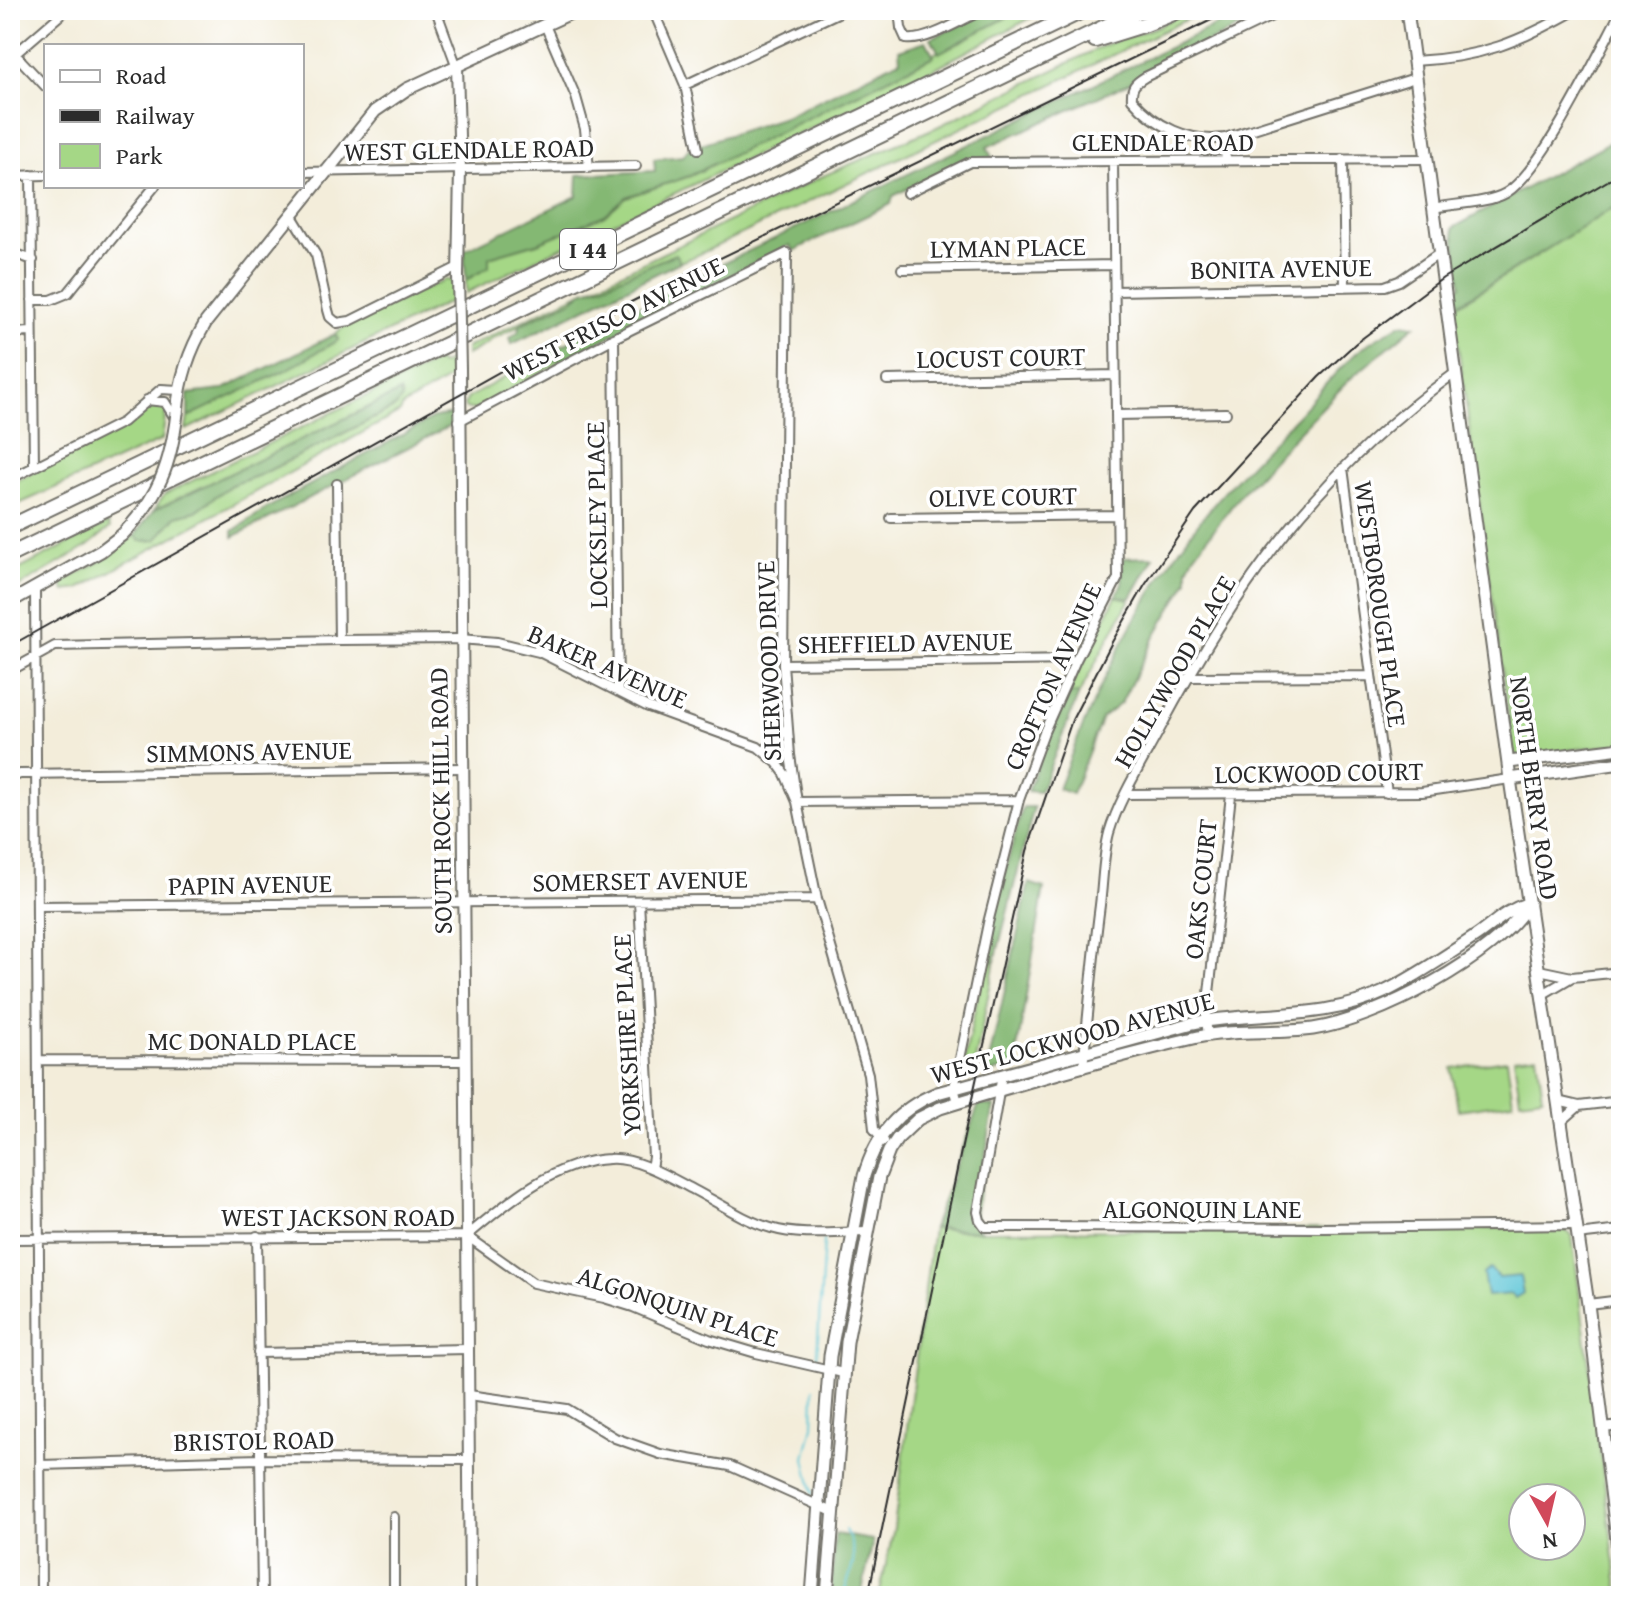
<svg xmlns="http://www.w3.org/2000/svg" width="1631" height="1606" font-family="'Gentium Book Plus',serif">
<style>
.green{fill:#a5d786;stroke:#688158;stroke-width:2;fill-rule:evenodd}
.forest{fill:#84b873;stroke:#58724f;stroke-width:2}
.water{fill:#5bc5d6;stroke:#437880;stroke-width:2}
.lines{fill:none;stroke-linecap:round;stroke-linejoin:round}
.stream{stroke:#5bc5d6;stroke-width:2}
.minor-casing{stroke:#716f68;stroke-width:12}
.tertiary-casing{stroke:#716f68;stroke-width:14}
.secondary-casing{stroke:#716f68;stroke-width:15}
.motorway-casing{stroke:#716f68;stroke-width:18}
.minor{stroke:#fff;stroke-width:8}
.tertiary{stroke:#fff;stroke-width:10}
.secondary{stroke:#fff;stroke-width:11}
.motorway{stroke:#fff;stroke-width:14}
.rail{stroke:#2b2b2b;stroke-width:2}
.tertiary-bridge-casing{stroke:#716f68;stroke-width:14;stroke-linecap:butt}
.secondary-bridge-casing{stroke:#716f68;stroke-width:15;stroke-linecap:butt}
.tertiary-bridge{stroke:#fff;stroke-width:10}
.secondary-bridge{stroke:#fff;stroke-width:11}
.labels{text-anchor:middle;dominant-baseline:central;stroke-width:7;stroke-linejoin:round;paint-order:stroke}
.shield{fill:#fff;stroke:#6b6b6b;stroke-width:2}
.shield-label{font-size:24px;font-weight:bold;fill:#2b2b2b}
.street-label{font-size:26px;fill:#2b2b2b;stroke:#fff}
</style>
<rect width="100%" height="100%" fill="#fff"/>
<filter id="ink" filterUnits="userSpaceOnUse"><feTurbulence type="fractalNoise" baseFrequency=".0125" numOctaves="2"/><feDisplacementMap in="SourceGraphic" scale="16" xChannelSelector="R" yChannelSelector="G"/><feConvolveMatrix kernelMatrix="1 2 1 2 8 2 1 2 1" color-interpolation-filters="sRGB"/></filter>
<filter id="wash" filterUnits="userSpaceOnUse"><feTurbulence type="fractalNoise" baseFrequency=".006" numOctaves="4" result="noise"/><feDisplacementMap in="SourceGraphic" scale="32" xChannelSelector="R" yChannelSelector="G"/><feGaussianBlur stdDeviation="1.8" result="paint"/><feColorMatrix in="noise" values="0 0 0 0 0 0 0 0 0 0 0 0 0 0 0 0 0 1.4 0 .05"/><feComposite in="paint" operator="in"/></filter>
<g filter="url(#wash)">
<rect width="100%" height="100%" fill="#f3edda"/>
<path class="green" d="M 1021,10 L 1046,10 L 922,75 L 466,293 L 466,280 L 489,267 L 488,257 L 537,243 L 605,215 L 626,197 L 690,176 Z
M 1191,10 L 1206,10 L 700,254 L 680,262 L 675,255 L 603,285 L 585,290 L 573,300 L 492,339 L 487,344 L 466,355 L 466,348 L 823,176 L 937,127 L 1107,44 L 1154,28 Z
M 1621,203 L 1621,580 L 1616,581 L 1621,621 L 1621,744 L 1516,756 L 1513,752 L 1453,308 Z
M 446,279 L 453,282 L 453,300 L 186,430 L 188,417 L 338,339 L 335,334 L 343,327 Z
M 540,357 L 547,362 L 569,357 L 474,410 L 465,408 L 464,405 L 468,398 Z
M 438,361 L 440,365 L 450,361 L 453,376 L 403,406 L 400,412 L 79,589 L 65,591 L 61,583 L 108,557 L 135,535 L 141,541 L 156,540 L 176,516 L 196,511 L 231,485 L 260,475 L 396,407 L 399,393 L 154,510 L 165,494 Z
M 154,403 L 160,403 L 166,411 L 162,440 L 10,508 L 10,484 L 120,428 Z
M 108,523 L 110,528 L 88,546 L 10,592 L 10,574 Z
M 1116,596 L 1130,599 L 1079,694 L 1067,693 Z
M 995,961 L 972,1077 L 964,1079 L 962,1071 L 985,962 Z
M 1537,1055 L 1543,1097 L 1520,1100 L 1514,1058 Z
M 1507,1060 L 1513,1102 L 1458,1110 L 1452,1068 Z
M 933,1228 L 980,1231 L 1561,1228 L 1572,1235 L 1619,1596 L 879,1596 L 894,1528 ZM 1523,1498 L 1571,1498 L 1571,1546 L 1523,1546 Z"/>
<path class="forest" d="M 994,10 L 1021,10 L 939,53 L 931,38 Z
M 1247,10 L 1275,10 L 1141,75 L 1129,83 L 987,147 L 992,157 L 960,163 L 893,196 L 891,204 L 793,251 L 790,245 L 569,357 L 547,362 L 540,357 L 693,278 Z
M 926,41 L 934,56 L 690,176 L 626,197 L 605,215 L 537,243 L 489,257 L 489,267 L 466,280 L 464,250 L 577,196 L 578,175 L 655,171 L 654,159 L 683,156 L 689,148 L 787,116 L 900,60 L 899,50 Z
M 1621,136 L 1621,203 L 1455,306 L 1454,295 L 1461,285 L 1453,228 Z
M 675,254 L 680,262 L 512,344 L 510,338 L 519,331 L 521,324 L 573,300 L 585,290 L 603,285 Z
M 1400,324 L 1415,325 L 1350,379 L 1292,439 L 1241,494 L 1194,556 L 1188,568 L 1188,580 L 1156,634 L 1121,703 L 1102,718 L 1072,794 L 1058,789 C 1093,694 1138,601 1201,520 C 1230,483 1264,450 1296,417 C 1318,394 1343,361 1369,343 C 1379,336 1390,331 1400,324 Z
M 335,334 L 338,340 L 288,369 L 188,417 L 188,394 L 222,390 Z
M 400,392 L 402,398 L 396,407 L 260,475 L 231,485 L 196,511 L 176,516 L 156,540 L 140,541 L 135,535 L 154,510 Z
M 454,414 L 454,424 L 233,537 L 233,531 L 267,508 L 435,417 Z
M 1154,557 L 1130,599 L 1116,596 L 1122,583 L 1123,558 Z
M 1067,693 L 1079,694 L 1040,792 L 1027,791 Z
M 1023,807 L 1034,807 L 995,961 L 985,962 L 1000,888 Z
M 1029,883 L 1044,888 L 1014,1068 L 986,1074 Z
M 979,1104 L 994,1106 L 975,1215 L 980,1231 L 933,1228 Z
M 835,1534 L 873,1540 L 861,1596 L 831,1596 Z"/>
<path class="water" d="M 1490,1269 L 1499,1278 L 1520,1276 L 1523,1293 L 1515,1298 L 1512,1294 L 1487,1296 L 1483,1274 Z"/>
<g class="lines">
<path class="stream" d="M 817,1356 L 824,1240
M 813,1494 L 805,1458 L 813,1426 L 814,1389
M 843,1596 C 851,1569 861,1557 845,1530"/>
</g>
</g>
<g filter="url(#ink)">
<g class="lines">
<g class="minor-casing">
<path id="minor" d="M 436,10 L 457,67
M 653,10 L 685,85 L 698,149
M 899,10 L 901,28 L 906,39 C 927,42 963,19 983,10
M 1284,10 L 1145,77 C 1135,83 1131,87 1132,99 C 1155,126 1189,143 1225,138 L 1415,78
M 545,25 L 576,97 L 585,129 L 589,168
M 10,53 L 15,54 L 66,10
M 15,54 L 46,87
M 1414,61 C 1481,58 1519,42 1576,10
M 685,85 L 844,10
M 1225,138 L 1226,161
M 1343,159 L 1345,287
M 302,172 L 636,166
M 31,175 L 34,467
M 10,176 L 46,175
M 907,193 L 970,162 L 1427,159
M 1433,208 C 1453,204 1489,203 1506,193 C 1542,172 1599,52 1621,11
M 292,216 L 316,255 L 328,310 L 330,317 L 337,323 L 350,321 L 458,267
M 10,252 L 33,260
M 902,269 L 1114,265
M 1114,291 L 1385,286 L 1399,281 L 1440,253
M 32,300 L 51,300 L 68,293 L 155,186
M 10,333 L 32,332
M 614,338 L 618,692
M 887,380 L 1115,375
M 147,400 L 165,402 L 176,420
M 1116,415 L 1226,413
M 459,421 L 614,338 L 787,253 L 783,664 L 790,755 L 797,802 L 817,899 L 868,1074 L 874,1129 L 884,1141
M 1343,468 L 1387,793
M 10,479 L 123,422 L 161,389 L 179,390
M 337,484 L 339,640
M 891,518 L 1117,515
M 35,588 L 41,1596
M 783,664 L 1076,660
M 10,671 L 55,646 L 339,640 L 460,639 L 497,642 L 539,652 L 646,706 L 758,747 L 777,763 L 785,774 L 797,802 L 1019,800
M 1188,677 L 1371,676
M 764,751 L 787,728
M 10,778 L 20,774 L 462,768
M 1127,794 L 1422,792 L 1510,779
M 639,901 L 653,1157 L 651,1168
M 37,906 L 817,899
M 1539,970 L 1572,977 L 1543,994
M 1572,977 L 1621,972
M 1208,1035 L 1206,1020 L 1231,795
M 38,1060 L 465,1061
M 1083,1068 C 1088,1013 1093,959 1100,905 C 1103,881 1103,856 1109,833 C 1119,799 1143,761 1160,729 C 1238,583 1319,471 1455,373
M 1002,1075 L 978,1212 L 980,1220 L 985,1227 L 1324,1228 L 1575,1225
M 1558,1101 L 1579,1106 L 1561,1122
M 958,1102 L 954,1088 L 988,923 L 1019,800 L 1044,732 L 1076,660 L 1118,578 L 1113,161
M 1579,1106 L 1621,1101
M 1577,1235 L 1621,1230
M 257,1236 L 262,1596
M 467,1236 L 533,1283 L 604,1298 L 633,1307 L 709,1339 L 756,1353 L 843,1373
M 10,1239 L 467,1236 C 506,1203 555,1161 609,1159 C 637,1157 671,1178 694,1190 C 719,1203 745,1221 771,1228 C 801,1237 837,1232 868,1232
M 1588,1304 L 1621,1300
M 258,1353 L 468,1349
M 469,1395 L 567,1409 L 615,1438 L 660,1454 L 730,1466 L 833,1512
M 1603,1428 L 1621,1426
M 40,1465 L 260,1459 L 469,1460
M 394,1517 L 394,1596"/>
</g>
<g class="tertiary-casing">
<path id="tertiary" d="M 457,67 L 460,170 L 458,276
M 460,369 L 470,1596"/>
</g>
<g class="secondary-casing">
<path id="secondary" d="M 1407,10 L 1510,779 L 1588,1304 L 1621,1572
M 177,413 C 180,378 189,351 206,322 L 375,111 L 407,89 L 577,10
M 10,602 L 101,551 L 122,535
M 1509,762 L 1621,748
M 1510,779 L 1621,763
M 812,1596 L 830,1356 L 864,1176 C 876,1135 898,1109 937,1093 L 1193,1023 C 1258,1011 1323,1021 1384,992 C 1415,977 1444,957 1473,938 C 1495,924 1502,912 1529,903
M 827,1596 L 847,1342 L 879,1177 L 889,1151 L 897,1139 L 918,1119 L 940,1108 C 1025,1082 1112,1057 1198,1037 C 1236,1029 1275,1034 1313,1029 C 1375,1020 1497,957 1529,903"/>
</g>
<g class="motorway-casing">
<path id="motorway" d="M 1095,40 L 1146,24 L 1181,10
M 10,527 L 1084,10
M 10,555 L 1140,10"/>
</g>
<use href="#minor" class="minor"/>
<use href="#tertiary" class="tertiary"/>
<use href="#secondary" class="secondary"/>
<use href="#motorway" class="motorway"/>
<path class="rail" d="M 10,646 L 567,334 L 673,281 L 1232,10
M 868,1596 L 970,1108 L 1027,851 L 1072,720 L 1112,642 L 1145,585 L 1195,512 L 1319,377 L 1356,343 L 1443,278 L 1621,173"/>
<g class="tertiary-bridge-casing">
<path id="tertiary-bridge" d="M 458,276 L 460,369"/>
</g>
<g class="secondary-bridge-casing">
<path id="secondary-bridge" d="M 122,535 C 159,497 171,464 177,413"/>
</g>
<use href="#tertiary-bridge" class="tertiary-bridge"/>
<use href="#secondary-bridge" class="secondary-bridge"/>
</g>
</g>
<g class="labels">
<rect class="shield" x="560" y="229" width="56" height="40" rx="6"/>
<g class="shield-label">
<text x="588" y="249">I 44</text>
</g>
<g class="street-label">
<text x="1163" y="141">GLENDALE ROAD</text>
<text transform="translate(469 149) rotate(-1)">WEST GLENDALE ROAD</text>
<text transform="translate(1008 247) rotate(-1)">LYMAN PLACE</text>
<text transform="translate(1281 268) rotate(-1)">BONITA AVENUE</text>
<text transform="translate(613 318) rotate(-27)">WEST FRISCO AVENUE</text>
<text transform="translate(1001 357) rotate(-1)">LOCUST COURT</text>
<text transform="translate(1003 496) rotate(-1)">OLIVE COURT</text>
<text transform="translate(596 515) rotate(-91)">LOCKSLEY PLACE</text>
<text transform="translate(1381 604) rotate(82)">WESTBOROUGH PLACE</text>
<text transform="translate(905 642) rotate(-1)">SHEFFIELD AVENUE</text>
<text transform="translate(768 661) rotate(-92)">SHERWOOD DRIVE</text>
<text transform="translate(608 666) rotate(24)">BAKER AVENUE</text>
<text transform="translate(1174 671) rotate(-60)">HOLLYWOOD PLACE</text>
<text transform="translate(1052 676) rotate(-66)">CROFTON AVENUE</text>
<text transform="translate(249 751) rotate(-1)">SIMMONS AVENUE</text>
<text transform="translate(1319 772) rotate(-1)">LOCKWOOD COURT</text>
<text transform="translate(1535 788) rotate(82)">NORTH BERRY ROAD</text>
<text transform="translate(440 801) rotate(-91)">SOUTH ROCK HILL ROAD</text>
<text transform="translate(640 880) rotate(-1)">SOMERSET AVENUE</text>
<text transform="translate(250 884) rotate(-1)">PAPIN AVENUE</text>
<text transform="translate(1200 889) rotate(-84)">OAKS COURT</text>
<text transform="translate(626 1035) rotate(-93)">YORKSHIRE PLACE</text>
<text transform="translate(1072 1037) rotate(-15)">WEST LOCKWOOD AVENUE</text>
<text x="252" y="1040">MC DONALD PLACE</text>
<text x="1202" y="1208">ALGONQUIN LANE</text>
<text x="338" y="1216">WEST JACKSON ROAD</text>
<text transform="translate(678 1306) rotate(18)">ALGONQUIN PLACE</text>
<text transform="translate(254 1440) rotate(-1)">BRISTOL ROAD</text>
</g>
</g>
<rect width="1631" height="1606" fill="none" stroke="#fff" stroke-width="40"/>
<rect x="44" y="44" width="260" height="144" fill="#ffffff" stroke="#aaaaaa" stroke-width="2"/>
<rect x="60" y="70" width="40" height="12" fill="#ffffff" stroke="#aaaaaa" stroke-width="2"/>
<text x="116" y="84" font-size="24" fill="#2b2b2b">Road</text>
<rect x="60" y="110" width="40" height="12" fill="#2b2b2b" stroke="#aaaaaa" stroke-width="2"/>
<text x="116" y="124" font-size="24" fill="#2b2b2b">Railway</text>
<rect x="60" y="144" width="40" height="24" fill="#a5d786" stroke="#aaaaaa" stroke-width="2"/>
<text x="116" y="164" font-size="24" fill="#2b2b2b">Park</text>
<g transform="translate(1547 1522) rotate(172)"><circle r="38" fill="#ffffff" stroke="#aaaaaa" stroke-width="2"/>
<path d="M0-6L14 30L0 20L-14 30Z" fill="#d1495b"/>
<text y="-12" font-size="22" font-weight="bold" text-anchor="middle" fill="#2b2b2b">N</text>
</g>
</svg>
